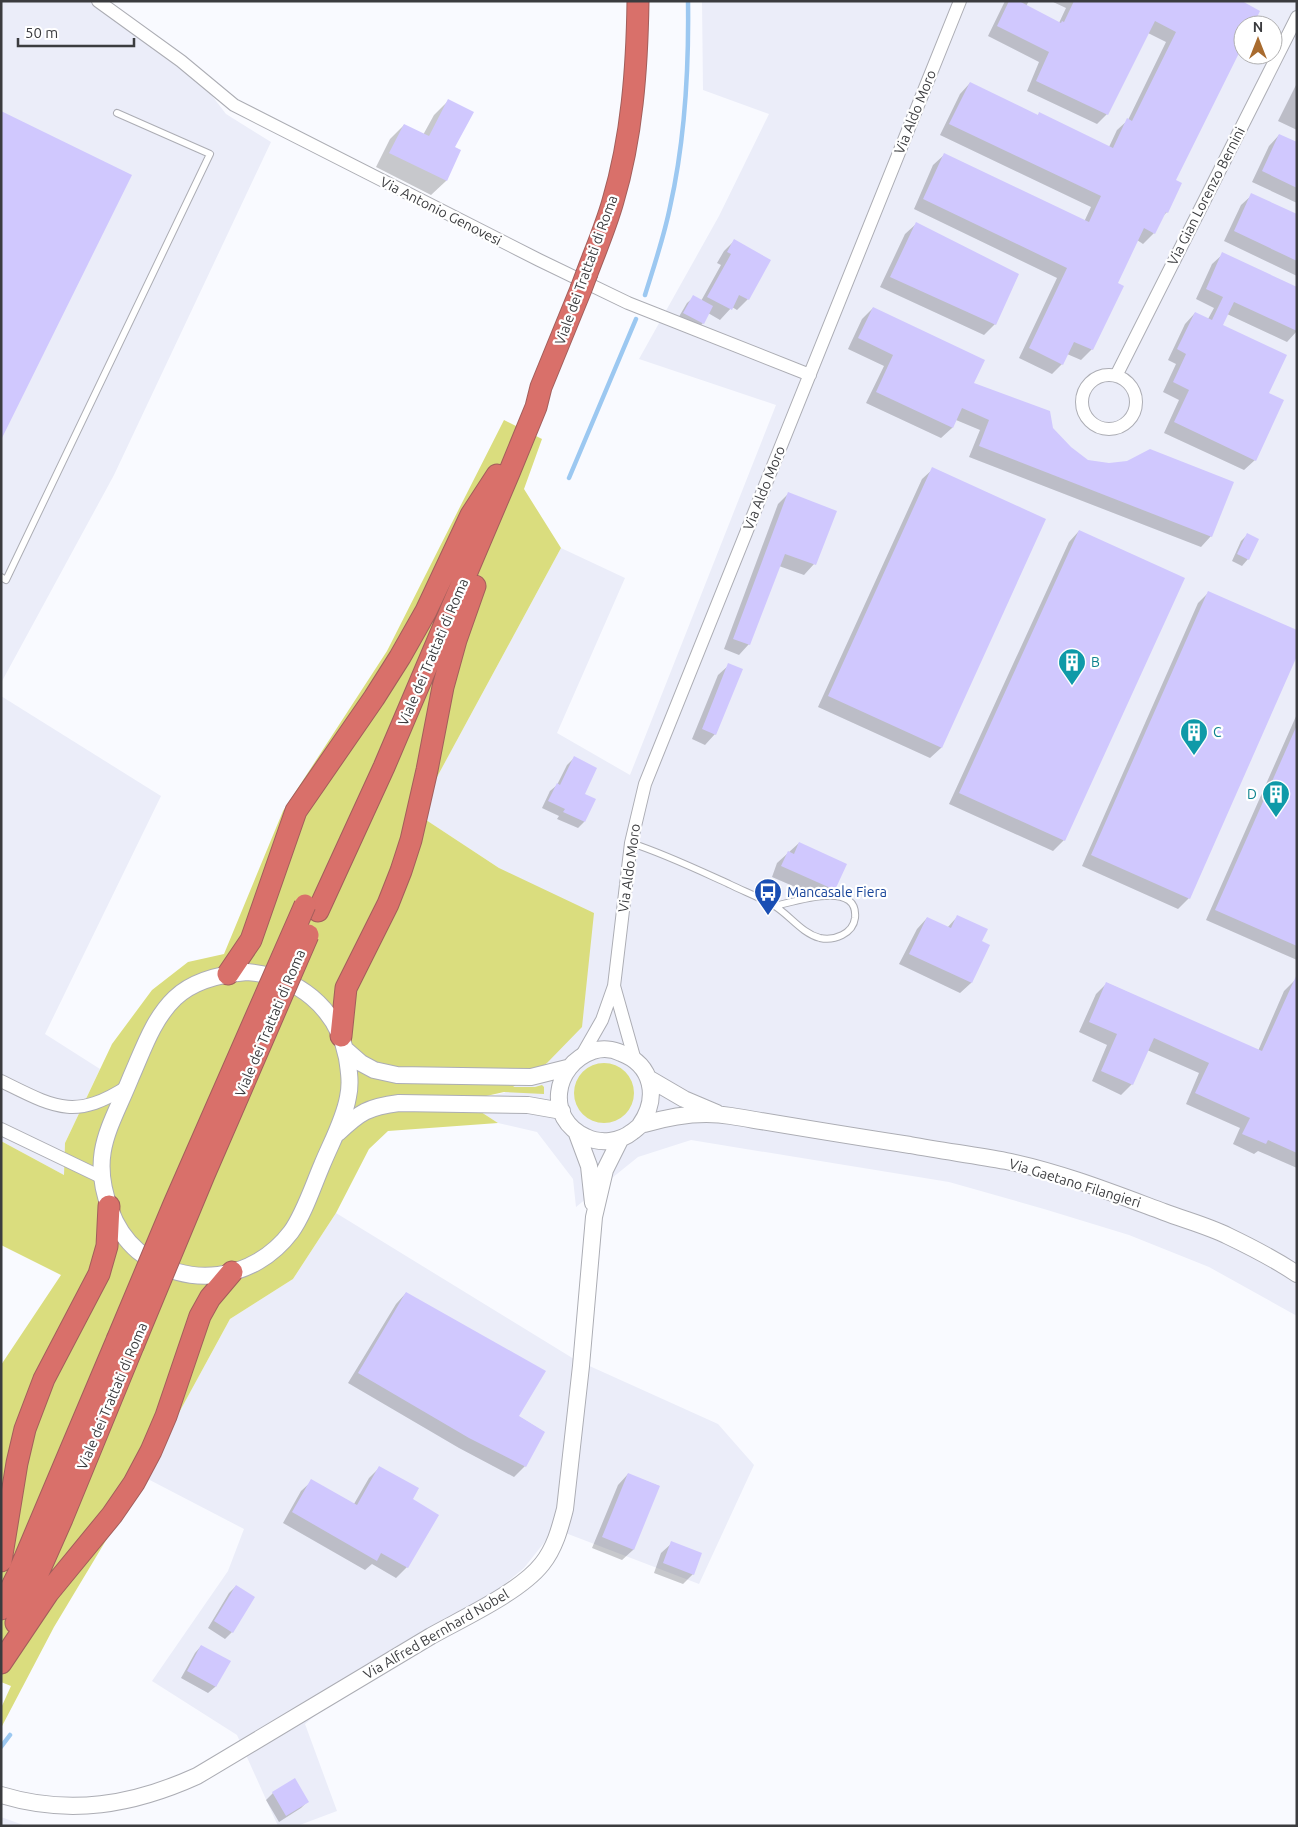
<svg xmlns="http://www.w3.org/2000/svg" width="1298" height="1827" font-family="Ubuntu,sans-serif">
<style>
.built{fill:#ebedf9;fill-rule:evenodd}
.green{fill:#dadd7e}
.shadow{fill:#0003}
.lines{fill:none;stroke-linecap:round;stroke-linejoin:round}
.stream{stroke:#9cc8f1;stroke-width:4.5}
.building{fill:#d0c8fe}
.lane-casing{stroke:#acadb4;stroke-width:8}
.street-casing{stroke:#acadb4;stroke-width:14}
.secondary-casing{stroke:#acadb4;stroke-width:18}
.highway-casing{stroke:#a25e5b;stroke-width:23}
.lane{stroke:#fff;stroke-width:6}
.street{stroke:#fff;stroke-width:12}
.secondary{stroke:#fff;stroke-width:16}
.highway{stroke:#d9706a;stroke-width:21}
.highway-bridge-casing{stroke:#a25e5b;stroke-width:23;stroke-linecap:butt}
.highway-bridge{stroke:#d9706a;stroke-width:21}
.labels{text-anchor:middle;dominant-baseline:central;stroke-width:4.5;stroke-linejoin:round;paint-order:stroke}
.street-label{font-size:14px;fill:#3b3c3f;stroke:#fff}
.culture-label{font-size:14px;fill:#0d838f;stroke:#fff;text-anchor:start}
.transit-label{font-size:14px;fill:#164399;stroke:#fff;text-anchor:start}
</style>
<rect width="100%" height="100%" fill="#f9faff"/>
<path class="built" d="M 1,1 L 105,1 L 187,63 L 226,114 L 271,142 L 114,475 L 1,683 Z
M 702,1 L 1297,1 L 1297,1316 L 1209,1267 L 1129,1235 L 1044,1209 L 949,1182 L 691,1140 L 638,1157 L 576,1207 L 573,1179 L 537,1132 L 498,1123 L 464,1101 L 504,1093 L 547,1063 L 499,868 L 417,814 L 561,548 L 625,578 L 557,733 L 630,775 L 776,405 L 639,359 L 719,216 L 769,114 L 703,90 ZM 1243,25 L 1273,25 L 1273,55 L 1243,55 Z
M 1,696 L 161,796 L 45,1034 L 100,1069 L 65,1143 L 64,1175 L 1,1141 Z
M 336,1213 L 574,1359 L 718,1424 L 754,1465 L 699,1584 L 555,1529 L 524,1568 L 477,1607 L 355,1682 L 305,1724 L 337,1811 L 297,1826 L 278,1826 L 237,1735 L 152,1681 L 228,1571 L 244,1529 L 144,1477 L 230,1319 L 293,1279 Z
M 1,1817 L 26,1826 L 1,1826 Z"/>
<path class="green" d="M 504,420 L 542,439 L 524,489 L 561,548 L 417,814 L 499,868 L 594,913 L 582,1027 L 547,1063 L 513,1087 L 535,1087 L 542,1085 L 544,1087 L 544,1094 L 504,1092 L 464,1101 L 498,1123 L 388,1131 L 369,1149 L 336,1213 L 293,1279 L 230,1319 L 144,1477 L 54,1627 L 1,1728 L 1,1708 L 11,1686 L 1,1682 L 1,1365 L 61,1275 L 1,1245 L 1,1141 L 64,1175 L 65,1143 L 112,1044 L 152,990 L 188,962 L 224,954 L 283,811 L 387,651 Z
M574 1093a30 30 0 1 1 60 0a30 30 0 1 1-60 0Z"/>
<path class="shadow" d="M 1005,1 L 1029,1 L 1026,6 L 1059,23 L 1066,8 L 1051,1 L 1239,1 L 1252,25 L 1243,25 L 1243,42 L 1174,180 L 1167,212 L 1162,217 L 1154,233 L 1143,244 L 1137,240 L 1116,283 L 1122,286 L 1092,349 L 1081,360 L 1067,354 L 1062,364 L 1052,374 L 1019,358 L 1057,278 L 914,209 L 933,165 L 944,155 L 1084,222 L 1091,207 L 940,135 L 960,94 L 970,83 L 1037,116 L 1039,114 L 1109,147 L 1117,130 L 1128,120 L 1166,42 L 1148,33 L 1107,114 L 1097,124 L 1027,91 L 1039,62 L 988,36 Z
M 1297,83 L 1297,130 L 1278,121 Z
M 448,101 L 453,148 L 459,151 L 446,181 L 431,195 L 376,167 L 390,139 L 404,125 L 423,135 L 434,115 Z
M 1279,135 L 1297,143 L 1297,203 L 1252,182 L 1269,146 Z
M 1252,195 L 1297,216 L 1297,276 L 1224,241 L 1241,205 Z
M 916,224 L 995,324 L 984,335 L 880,287 L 905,234 Z
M 734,241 L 748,299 L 737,310 L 732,307 L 720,320 L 708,313 L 703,323 L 696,330 L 677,320 L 687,303 L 694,297 L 701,301 L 721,265 L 717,263 L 724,251 Z
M 1223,254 L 1297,288 L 1297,331 L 1287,342 L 1227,314 L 1222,326 L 1267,393 L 1255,460 L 1244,470 L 1164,433 L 1179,400 L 1163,392 L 1176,364 L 1168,360 L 1185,324 L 1195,313 L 1208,319 L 1214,308 L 1196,299 L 1212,264 Z
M 873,308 L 972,384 L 1052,429 L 1070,448 L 1087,461 L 1211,536 L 1201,547 L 969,457 L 980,430 L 956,420 L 952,428 L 941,438 L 866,403 L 884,366 L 848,349 L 862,319 Z
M 933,469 L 1044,520 L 941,748 L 930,758 L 818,707 L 922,479 Z
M 788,494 L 814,564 L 804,575 L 779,566 L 749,644 L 739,655 L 724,649 L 778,504 Z
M 1079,531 L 1064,840 L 1053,851 L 949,804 L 1069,542 Z
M 1247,535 L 1248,559 L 1242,566 L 1232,561 L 1241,541 Z
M 1209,592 L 1189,898 L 1178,909 L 1082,866 L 1198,603 Z
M 729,665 L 715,734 L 705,745 L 692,739 L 718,675 Z
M 1297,714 L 1297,960 L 1206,920 Z
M 574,758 L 583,794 L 584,822 L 578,828 L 557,819 L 559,816 L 542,808 L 550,791 L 557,785 L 567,765 Z
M 799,843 L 834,889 L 823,899 L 772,877 L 777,863 Z
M 957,917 L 980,942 L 988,946 L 971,983 L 960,993 L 899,964 L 917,929 L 927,918 L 947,928 Z
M 1295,980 L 1297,981 L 1297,1168 L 1258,1151 L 1254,1154 L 1233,1144 L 1240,1128 L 1186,1104 L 1199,1073 L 1147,1050 L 1132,1084 L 1121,1095 L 1092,1081 L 1107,1045 L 1079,1032 L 1096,994 L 1107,983 L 1258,1051 L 1284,991 Z
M 406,1293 L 518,1416 L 544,1432 L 525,1466 L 514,1477 L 459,1448 L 348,1383 L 396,1304 Z
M 379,1468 L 411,1500 L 407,1567 L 396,1578 L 372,1564 L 365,1570 L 283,1523 L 301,1491 L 312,1481 L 354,1504 L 369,1478 Z
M 628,1474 L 659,1486 L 633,1550 L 622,1560 L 592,1548 L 618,1485 Z
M 672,1543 L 693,1574 L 683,1584 L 654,1573 L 661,1553 Z
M 236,1586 L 232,1632 L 225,1639 L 208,1628 L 229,1593 Z
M 201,1646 L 229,1661 L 215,1687 L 208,1693 L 181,1678 L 195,1653 Z
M 273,1793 L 307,1802 L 301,1808 L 279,1822 L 266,1800 Z"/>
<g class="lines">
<path class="stream" d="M 645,295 C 654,266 664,237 670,207 C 685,140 689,70 688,1
M 569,478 L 636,319
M 1,1747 L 10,1735"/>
</g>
<path class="building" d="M 1009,1 L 1019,1 L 1061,23 L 1062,21 L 1064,22 L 1074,1 L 1242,1 L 1260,11 L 1253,25 L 1243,25 L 1243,45 L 1176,180 L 1182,183 L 1168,213 L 1166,212 L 1155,234 L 1144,228 L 1118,283 L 1124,286 L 1093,350 L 1074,342 L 1063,365 L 1029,348 L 1067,268 L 923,199 L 944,153 L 1089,222 L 1101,196 L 949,124 L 970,82 L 1038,115 L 1039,112 L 1113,148 L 1127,118 L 1132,121 L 1176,32 L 1155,21 L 1108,115 L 1036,81 L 1049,52 L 997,26 Z
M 448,99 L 474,112 L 455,147 L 461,150 L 447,181 L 389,153 L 404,124 L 429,136 Z
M 1,111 L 132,175 L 1,440 Z
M 1279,134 L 1297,142 L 1297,188 L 1262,171 Z
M 1251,193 L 1297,214 L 1297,261 L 1234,231 Z
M 916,222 L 1019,274 L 996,325 L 890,277 Z
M 734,239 L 771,260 L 749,300 L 739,295 L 732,310 L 707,297 L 731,254 L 727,252 Z
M 1222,252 L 1297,287 L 1297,331 L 1234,302 L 1223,325 L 1287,355 L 1269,393 L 1284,400 L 1256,461 L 1174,422 L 1189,390 L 1173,382 L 1186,354 L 1177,349 L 1195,312 L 1212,320 L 1223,297 L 1206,289 Z
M 693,295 L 713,306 L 704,324 L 683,313 Z
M 873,307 L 985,360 L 974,383 L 1050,411 L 1053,428 L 1071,447 L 1088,460 L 1109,463 L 1127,461 L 1150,449 L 1234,482 L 1212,537 L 979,446 L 989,420 L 962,408 L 953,428 L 876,392 L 893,355 L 858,338 Z
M 932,467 L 1046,519 L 942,748 L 828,696 Z
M 788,492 L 837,511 L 816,565 L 785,554 L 750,645 L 733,639 Z
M 1079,530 L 1185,578 L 1065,841 L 959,793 Z
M 1247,533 L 1259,539 L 1249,560 L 1237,554 Z
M 1208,591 L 1297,630 L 1297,656 L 1190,899 L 1091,855 Z
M 728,663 L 743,669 L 716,735 L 702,729 Z
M 1297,725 L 1297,946 L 1215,910 Z
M 574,756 L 597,768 L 585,794 L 596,799 L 585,822 L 563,812 L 565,809 L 548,801 L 557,783 L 560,785 Z
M 799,842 L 847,864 L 835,890 L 781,866 L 788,851 L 794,854 Z
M 957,915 L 988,929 L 982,941 L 990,945 L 972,983 L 909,954 L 927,917 L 951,928 Z
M 1297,974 L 1297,1153 L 1268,1140 L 1266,1144 L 1242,1134 L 1250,1118 L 1195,1093 L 1209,1063 L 1154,1038 L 1133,1085 L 1101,1071 L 1117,1034 L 1089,1022 L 1106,982 L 1262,1051 Z
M 406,1292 L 546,1371 L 519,1416 L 545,1432 L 526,1467 L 469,1438 L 358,1373 Z
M 379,1466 L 419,1488 L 413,1499 L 439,1515 L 408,1568 L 381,1553 L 377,1561 L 292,1512 L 311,1479 L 357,1505 Z
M 628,1473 L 660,1486 L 634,1550 L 602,1537 Z
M 671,1541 L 702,1553 L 694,1575 L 663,1563 Z
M 236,1585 L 255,1597 L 233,1633 L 214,1621 Z
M 201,1645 L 231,1661 L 216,1687 L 187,1671 Z
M 295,1778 L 309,1802 L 286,1816 L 272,1792 Z"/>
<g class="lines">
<g class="lane-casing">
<path id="lane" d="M 1,577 L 6,580 L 210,154 L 117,113
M 631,843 C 665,854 696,869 729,884 C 743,891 759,897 773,905 C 789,914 801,933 820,938 C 834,941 853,934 855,918 C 859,879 793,902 775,906"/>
</g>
<g class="street-casing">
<path id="street" d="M 98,1 L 181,61 L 234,105 L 539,260 L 628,303 L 810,375
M1082 402a27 27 0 1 1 54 0a27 27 0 1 1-54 0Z
M 1116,376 L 1297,17
M 614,986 L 634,1057
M 582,1055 L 602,1020 L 614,986 L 631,843 L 645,784 L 960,1
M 1,1081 C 54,1107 74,1121 128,1086
M 1,1129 L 101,1177"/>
</g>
<g class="secondary-casing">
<path id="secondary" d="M 247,972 C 297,976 337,1007 347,1058 C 349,1071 351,1084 348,1097 C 344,1120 331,1143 322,1165 C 313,1186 304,1214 291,1232 C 254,1281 186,1291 138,1251 C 124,1239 116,1226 110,1209 C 89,1153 111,1127 131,1077 C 143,1050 153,1019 175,998 C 194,980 221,974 247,972 Z
M 345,1049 L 361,1063 L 374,1070 L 397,1075 L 531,1077 L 567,1068
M 648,1078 L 684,1099 L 717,1113
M 640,1125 C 659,1098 653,1065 621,1053 C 613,1049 602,1048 593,1051 C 553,1065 545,1119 586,1137 C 600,1144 620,1142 632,1132 C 637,1129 639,1125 644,1124 C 671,1116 703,1111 731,1116 C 791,1126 850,1136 910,1145 C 942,1151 974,1155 1006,1161 C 1060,1172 1113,1193 1164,1212 C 1185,1220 1208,1226 1228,1236 C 1251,1247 1276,1260 1297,1274
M 576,1131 L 589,1166 L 593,1203
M 338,1133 C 360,1112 368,1107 399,1103 L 528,1105 L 562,1111
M 1,1795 C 70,1816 133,1805 197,1776 C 275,1730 353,1682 431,1636 C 463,1618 520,1592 542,1564 C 555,1548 560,1528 565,1509 L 581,1366 L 594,1217 L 605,1170 L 621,1138"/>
</g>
<g class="highway-casing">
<path id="highway" d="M 587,273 C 596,249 606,226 613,201 C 632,137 637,69 638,1
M 318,911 L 384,767 L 509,473 L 536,407 L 541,387 L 581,289
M 228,974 L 251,940 L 296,811 L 374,698 L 400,657 L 426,611 L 471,515 L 497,475
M 341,1036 L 346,988 L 388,904 L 401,871 L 411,840 L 427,770 L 443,687 L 456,640 L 475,586
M 1,1561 L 17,1463 L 25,1429 L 44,1379 L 99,1274 L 107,1246 L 109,1206
M 1,1609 L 19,1572 L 117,1340
M 16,1623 L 62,1519 L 133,1346
M 1,1663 L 48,1593 L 112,1515 L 134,1483 L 151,1451 L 166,1416 L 200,1316 L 210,1298 L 232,1272"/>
</g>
<use href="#lane" class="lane"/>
<use href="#street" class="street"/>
<use href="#secondary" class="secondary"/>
<use href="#highway" class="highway"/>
<g class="highway-bridge-casing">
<path id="highway-bridge" d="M 581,289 L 587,273
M 117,1340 L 174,1204 L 305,905
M 133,1346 L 204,1175 L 308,935"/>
</g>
<use href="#highway-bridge" class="highway-bridge"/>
</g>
<defs>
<g id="building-pin" transform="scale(1.4375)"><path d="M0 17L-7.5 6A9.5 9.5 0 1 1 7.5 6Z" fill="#0f9aa8" stroke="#fff"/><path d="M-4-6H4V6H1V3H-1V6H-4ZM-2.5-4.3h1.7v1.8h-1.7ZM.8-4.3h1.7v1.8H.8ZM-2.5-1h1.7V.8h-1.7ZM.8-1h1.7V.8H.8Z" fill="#fff"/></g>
<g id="bus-pin" transform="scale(1.4375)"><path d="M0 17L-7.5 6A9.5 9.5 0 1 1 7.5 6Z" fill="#1a4fb4" stroke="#fff"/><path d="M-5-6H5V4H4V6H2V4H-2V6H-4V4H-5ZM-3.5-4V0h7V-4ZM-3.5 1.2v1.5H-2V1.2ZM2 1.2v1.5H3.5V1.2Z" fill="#fff"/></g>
</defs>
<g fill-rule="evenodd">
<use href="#building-pin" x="1072" y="662"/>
<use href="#building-pin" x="1194" y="732"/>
<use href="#building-pin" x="1276" y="794"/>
<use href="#bus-pin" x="768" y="892"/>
</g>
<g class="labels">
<g class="street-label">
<text transform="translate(915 112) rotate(-68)">Via Aldo Moro</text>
<text transform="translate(1206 196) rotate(-63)">Via Gian Lorenzo Bernini</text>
<text transform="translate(441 211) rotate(27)">Via Antonio Genovesi</text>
<text transform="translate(586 270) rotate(-70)">Viale dei Trattati di Roma</text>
<text transform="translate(764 488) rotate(-68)">Via Aldo Moro</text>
<text transform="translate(433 652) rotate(-67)">Viale dei Trattati di Roma</text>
<text transform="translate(629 868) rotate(-82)">Via Aldo Moro</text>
<text transform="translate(270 1023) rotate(-67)">Viale dei Trattati di Roma</text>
<text transform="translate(1075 1183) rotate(17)">Via Gaetano Filangieri</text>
<text transform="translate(112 1396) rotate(-67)">Viale dei Trattati di Roma</text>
<text transform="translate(436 1634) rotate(-30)">Via Alfred Bernhard Nobel</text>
</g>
<g class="culture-label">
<text x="1091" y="662">B</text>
<text x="1213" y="732">C</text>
<text x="1257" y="794" text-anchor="end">D</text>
</g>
<g class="transit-label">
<text x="787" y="892">Mancasale Fiera</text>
</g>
</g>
<rect width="1298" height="1827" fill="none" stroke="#3b3c3f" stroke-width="5"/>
<g transform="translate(1258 40)"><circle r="24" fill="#ffffff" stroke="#b1b1b2"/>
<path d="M0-4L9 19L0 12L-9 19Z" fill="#a86b2f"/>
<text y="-8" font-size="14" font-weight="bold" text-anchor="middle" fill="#3b3c3f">N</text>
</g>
<path d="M18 38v8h116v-8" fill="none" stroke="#3b3c3f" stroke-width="2.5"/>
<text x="25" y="38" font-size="15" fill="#3b3c3f" stroke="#ffffff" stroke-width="4" paint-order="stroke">50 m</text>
</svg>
